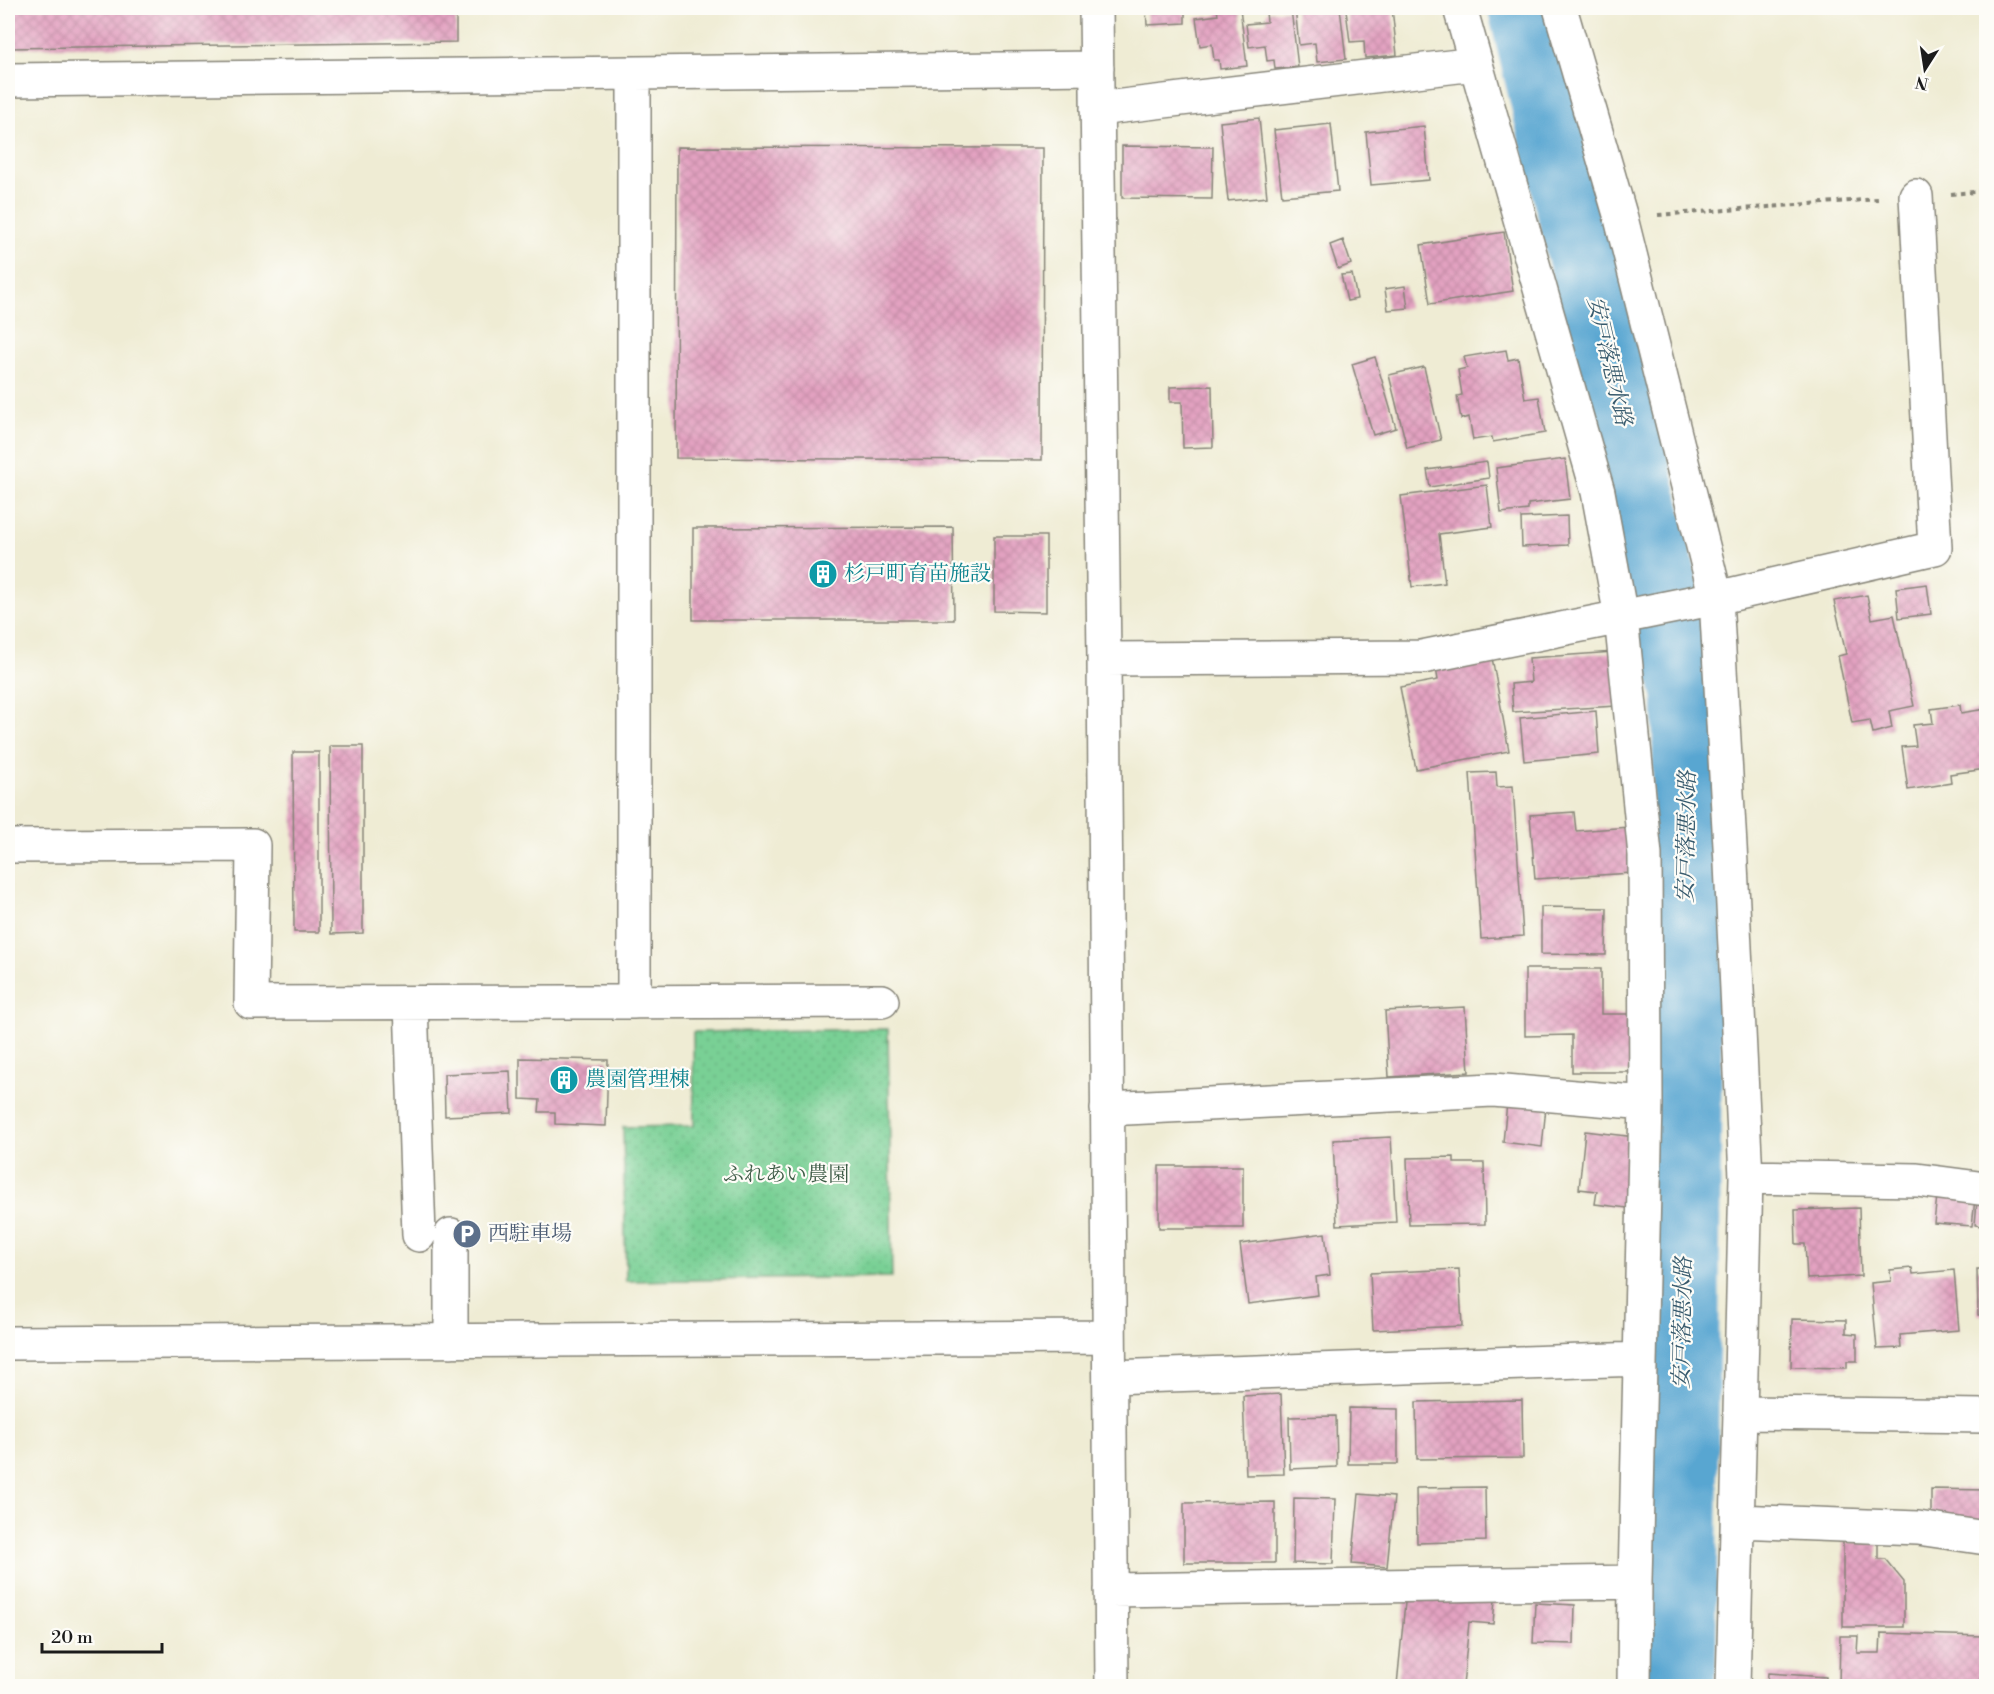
<svg xmlns="http://www.w3.org/2000/svg" width="1994" height="1694" font-family="'Libre Bodoni','Noto Serif JP',serif">
<style>
.garden{fill:url(#garden-dots);stroke:#4a7658;stroke-width:1.5}
.lines{fill:none;stroke-linecap:round;stroke-linejoin:round}
.river{stroke:#58a6d1;stroke-width:72}
.building{fill:url(#building-cross-hatch)}
.minor-casing{stroke:#868478;stroke-width:36}
.path{stroke:#868478;stroke-width:4;stroke-dasharray:4.5 4.5;stroke-linecap:butt}
.minor{stroke:#fff;stroke-width:33}
.labels{text-anchor:middle;dominant-baseline:central;stroke-width:4.5;stroke-linejoin:round;paint-order:stroke}
.culture-label{font-size:21px;fill:#0d838f;stroke:#fdfcf7;text-anchor:start}
.park-label{font-size:21px;fill:#3d5b46;stroke:#fdfcf7}
.service-label{font-size:21px;fill:#4e5e75;stroke:#fdfcf7;text-anchor:start}
.water-label{font-size:22px;font-style:italic;fill:#375a6d;stroke:#fdfcf7}
</style>
<defs>
<pattern id="garden-dots" width="8" height="8" patternUnits="userSpaceOnUse" patternTransform="scale(1.5)"><rect width="8" height="8" fill="#79d095"/><path d="M2 2h.1M6 6h.1" fill="none" stroke="#68b280" stroke-width="1.8" stroke-linecap="round"/></pattern>
<pattern id="building-cross-hatch" width="8" height="8" patternUnits="userSpaceOnUse" patternTransform="scale(1.5)"><rect width="8" height="8" fill="#e3a2c1"/><path d="M0 0l8 8M0 8l8-8" fill="none" stroke="#c28ba5"/></pattern>
</defs>
<rect width="100%" height="100%" fill="#fdfcf7"/>
<filter id="ink" filterUnits="userSpaceOnUse"><feTurbulence type="fractalNoise" baseFrequency=".0167" numOctaves="2"/><feDisplacementMap in="SourceGraphic" scale="12" xChannelSelector="R" yChannelSelector="G"/><feConvolveMatrix kernelMatrix="1 2 1 2 8 2 1 2 1" color-interpolation-filters="sRGB"/></filter>
<filter id="wash" filterUnits="userSpaceOnUse"><feTurbulence type="fractalNoise" baseFrequency=".008" numOctaves="4" result="noise"/><feDisplacementMap in="SourceGraphic" scale="24" xChannelSelector="R" yChannelSelector="G"/><feGaussianBlur stdDeviation="1.35" result="paint"/><feColorMatrix in="noise" values="0 0 0 0 0 0 0 0 0 0 0 0 0 0 0 0 0 1.4 0 .05"/><feComposite in="paint" operator="in"/></filter>
<g filter="url(#wash)">
<rect width="100%" height="100%" fill="#efecd4"/>
<path class="garden" d="M 888,1029 L 892,1277 L 626,1281 L 623,1127 L 694,1126 L 693,1032 Z"/>
<g class="lines">
<path class="river" d="M 1524,8 L 1689,696 L 1680,1686"/>
</g>
<g id="blocks">
<path class="building" d="M 8,8 L 456,8 L 456,42 L 8,48 Z
M 1146,8 L 1185,8 L 1185,23 L 1147,25 Z
M 1240,8 L 1247,66 L 1220,69 L 1219,60 L 1214,60 L 1212,44 L 1200,46 L 1196,18 L 1218,15 L 1217,9 Z
M 1295,8 L 1340,8 L 1346,59 L 1317,62 L 1315,43 L 1299,45 Z
M 1366,8 L 1392,8 L 1397,55 L 1365,58 L 1364,41 L 1350,42 L 1346,10 Z
M 1291,9 L 1298,67 L 1275,69 L 1274,60 L 1267,61 L 1265,45 L 1249,47 L 1246,24 L 1267,22 L 1266,12 Z
M 1259,118 L 1267,197 L 1228,201 L 1220,122 Z
M 1331,124 L 1338,191 L 1282,196 L 1274,130 Z
M 1424,126 L 1429,180 L 1371,185 L 1366,132 Z
M 1122,146 L 1213,147 L 1212,199 L 1122,198 Z
M 677,147 L 1043,148 L 1042,460 L 676,458 Z
M 1504,232 L 1513,291 L 1430,304 L 1421,245 Z
M 1343,240 L 1351,264 L 1338,269 L 1330,245 Z
M 1352,274 L 1357,299 L 1347,301 L 1341,275 Z
M 1405,286 L 1408,308 L 1388,310 L 1385,289 Z
M 1506,350 L 1508,360 L 1518,358 L 1525,399 L 1539,397 L 1545,433 L 1493,442 L 1492,437 L 1473,440 L 1469,417 L 1461,419 L 1457,396 L 1462,395 L 1458,370 L 1467,368 L 1464,357 Z
M 1375,357 L 1396,428 L 1373,435 L 1352,364 Z
M 1424,367 L 1441,440 L 1407,448 L 1389,375 Z
M 1212,386 L 1213,447 L 1183,448 L 1182,402 L 1170,402 L 1170,387 Z
M 1565,459 L 1570,499 L 1528,504 L 1528,510 L 1501,513 L 1496,468 Z
M 1487,462 L 1489,478 L 1430,487 L 1427,470 Z
M 1487,485 L 1492,527 L 1439,534 L 1445,583 L 1412,587 L 1401,496 Z
M 1567,516 L 1568,545 L 1522,547 L 1521,518 Z
M 953,527 L 954,620 L 693,620 L 693,528 Z
M 994,536 L 1046,536 L 1046,612 L 994,611 Z
M 1927,584 L 1931,614 L 1899,618 L 1896,588 Z
M 1867,595 L 1872,619 L 1894,615 L 1914,706 L 1889,711 L 1892,728 L 1873,733 L 1870,720 L 1852,723 L 1838,656 L 1846,654 L 1834,601 Z
M 1491,652 L 1509,751 L 1416,769 L 1400,687 L 1438,680 L 1435,662 Z
M 1614,652 L 1617,706 L 1513,712 L 1511,684 L 1531,682 L 1529,658 Z
M 1960,705 L 1961,713 L 1986,709 L 1986,769 L 1950,774 L 1951,783 L 1908,790 L 1902,747 L 1916,746 L 1913,725 L 1933,723 L 1931,709 Z
M 1596,711 L 1599,754 L 1524,761 L 1520,718 Z
M 330,746 L 363,746 L 363,933 L 331,934 Z
M 293,752 L 319,752 L 319,932 L 294,932 Z
M 1496,772 L 1497,787 L 1513,786 L 1523,936 L 1481,939 L 1470,773 Z
M 1574,812 L 1576,831 L 1629,827 L 1632,873 L 1535,879 L 1530,815 Z
M 1541,907 L 1607,908 L 1606,955 L 1541,954 Z
M 1525,969 L 1601,969 L 1601,1014 L 1633,1014 L 1634,1072 L 1572,1072 L 1572,1035 L 1525,1036 Z
M 1465,1007 L 1469,1072 L 1389,1077 L 1385,1011 Z
M 520,1058 L 608,1060 L 606,1126 L 555,1124 L 555,1112 L 539,1112 L 540,1100 L 520,1099 Z
M 510,1071 L 512,1113 L 445,1116 L 444,1074 Z
M 1507,1103 L 1546,1107 L 1542,1147 L 1503,1142 Z
M 1585,1131 L 1635,1137 L 1627,1208 L 1595,1204 L 1597,1191 L 1579,1189 Z
M 1391,1137 L 1396,1222 L 1337,1225 L 1333,1140 Z
M 1454,1157 L 1454,1163 L 1484,1163 L 1485,1224 L 1409,1225 L 1407,1158 Z
M 1159,1166 L 1243,1166 L 1243,1228 L 1159,1228 Z
M 1937,1196 L 1975,1199 L 1972,1226 L 1934,1223 Z
M 1977,1201 L 1986,1202 L 1986,1227 L 1975,1225 Z
M 1859,1208 L 1861,1276 L 1807,1279 L 1805,1244 L 1796,1244 L 1795,1210 Z
M 1325,1233 L 1330,1275 L 1316,1277 L 1318,1295 L 1248,1304 L 1240,1244 Z
M 1912,1268 L 1913,1274 L 1954,1270 L 1959,1330 L 1900,1335 L 1901,1348 L 1877,1349 L 1871,1283 L 1891,1281 L 1890,1270 Z
M 1459,1269 L 1462,1326 L 1373,1330 L 1370,1273 Z
M 1977,1269 L 1986,1269 L 1986,1315 L 1978,1315 Z
M 1792,1319 L 1846,1320 L 1846,1333 L 1857,1334 L 1857,1361 L 1847,1361 L 1847,1368 L 1791,1367 Z
M 1281,1394 L 1284,1474 L 1246,1475 L 1243,1396 Z
M 1522,1400 L 1523,1458 L 1417,1459 L 1416,1402 Z
M 1349,1408 L 1398,1409 L 1398,1464 L 1348,1464 Z
M 1336,1416 L 1337,1467 L 1290,1469 L 1289,1417 Z
M 1485,1487 L 1486,1541 L 1417,1543 L 1416,1488 Z
M 1931,1489 L 1986,1490 L 1986,1522 L 1931,1521 Z
M 1359,1494 L 1394,1497 L 1387,1567 L 1352,1564 Z
M 1294,1498 L 1335,1499 L 1333,1564 L 1293,1563 Z
M 1275,1502 L 1275,1563 L 1184,1563 L 1184,1503 Z
M 1843,1542 L 1878,1543 L 1878,1559 L 1885,1559 L 1904,1582 L 1904,1627 L 1843,1627 Z
M 1406,1592 L 1495,1600 L 1493,1624 L 1469,1622 L 1463,1686 L 1397,1685 Z
M 1535,1603 L 1575,1605 L 1574,1644 L 1533,1643 Z
M 1881,1633 L 1983,1636 L 1981,1686 L 1839,1686 L 1840,1636 L 1858,1636 L 1857,1653 L 1880,1653 Z
M 1768,1673 L 1826,1677 L 1826,1686 L 1767,1686 Z"/>
</g>
</g>
<g filter="url(#ink)">
<use href="#blocks" fill-opacity="0" stroke="#868478" stroke-width="1.5"/>
<g class="lines">
<g class="minor-casing">
<path id="minor" d="M 1096,8 L 1104,659 L 1112,1686
M 1460,8 L 1598,492 L 1621,617 L 1645,855 L 1646,1103 L 1635,1582 L 1634,1686
M 1560,8 L 1621,218 L 1716,598 L 1731,864 L 1746,1177 L 1733,1686
M 634,74 L 634,1002
M 8,80 L 1097,68
M 1097,109 L 1475,64
M 1104,659 L 1422,657 L 1716,598 L 1935,548 L 1916,196
M 8,846 L 253,845 L 251,1003 L 882,1001
M 411,1003 L 419,1235
M 1107,1109 L 1493,1090 L 1646,1103
M 1746,1177 L 1917,1180 L 1986,1189
M 451,1235 L 451,1341
M 8,1343 L 1109,1337
M 1110,1377 L 1640,1359
M 1741,1413 L 1986,1416
M 1738,1521 L 1918,1528 L 1986,1538
M 1111,1590 L 1635,1582"/>
</g>
<path class="path" d="M 1951,194 L 1986,191
M 1658,215 L 1878,199"/>
<use href="#minor" class="minor"/>
</g>
</g>
<defs>
<g id="building-disc" transform="scale(1.5)"><circle r="9.5" fill="#0f9aa8" stroke="#fdfcf7"/><path d="M-4-6H4V6H1V3H-1V6H-4ZM-2.5-4.3h1.7v1.8h-1.7ZM.8-4.3h1.7v1.8H.8ZM-2.5-1h1.7V.8h-1.7ZM.8-1h1.7V.8H.8Z" fill="#fff"/></g>
<g id="parking-disc" transform="scale(1.5)"><circle r="9.5" fill="#5c6f8a" stroke="#fdfcf7"/><path d="M-3.5-5.5H1a3.5 3.5 0 0 1 0 7H-1V5.5H-3.5ZM-1-3.4V-.6H.8a1.4 1.4 0 0 0 0-2.8Z" fill="#fff"/></g>
</defs>
<g fill-rule="evenodd">
<use href="#building-disc" x="823" y="574"/>
<use href="#building-disc" x="564" y="1080"/>
<use href="#parking-disc" x="467" y="1234"/>
</g>
<g class="labels">
<g class="culture-label">
<text x="844" y="574">杉戸町育苗施設</text>
<text x="585" y="1080">農園管理棟</text>
</g>
<g class="park-label">
<text x="786" y="1175">ふれあい農園</text>
</g>
<g class="service-label">
<text x="488" y="1234">西駐車場</text>
</g>
<g class="water-label">
<text transform="translate(1609 361) rotate(77)">安戸落悪水路</text>
<text transform="translate(1687 837) rotate(-89)">安戸落悪水路</text>
<text transform="translate(1683 1323) rotate(-89)">安戸落悪水路</text>
</g>
</g>
<rect width="1994" height="1694" fill="none" stroke="#fdfcf7" stroke-width="30"/>
<g transform="translate(1925 69) rotate(192)" stroke="#fdfcf7" stroke-width="4.5" paint-order="stroke">
<path d="M0-4.5L10 22L0 15L-10 22Z" fill="#1c1c1c"/>
<text y="-9" font-size="16" font-weight="bold" text-anchor="middle" fill="#1c1c1c">N</text>
</g>
<path d="M42 1643v9h120v-9" fill="none" stroke="#1c1c1c" stroke-width="3"/>
<text x="51" y="1643" font-size="18" fill="#1c1c1c" stroke="#fdfcf7" stroke-width="4.5" paint-order="stroke">20 m</text>
</svg>
